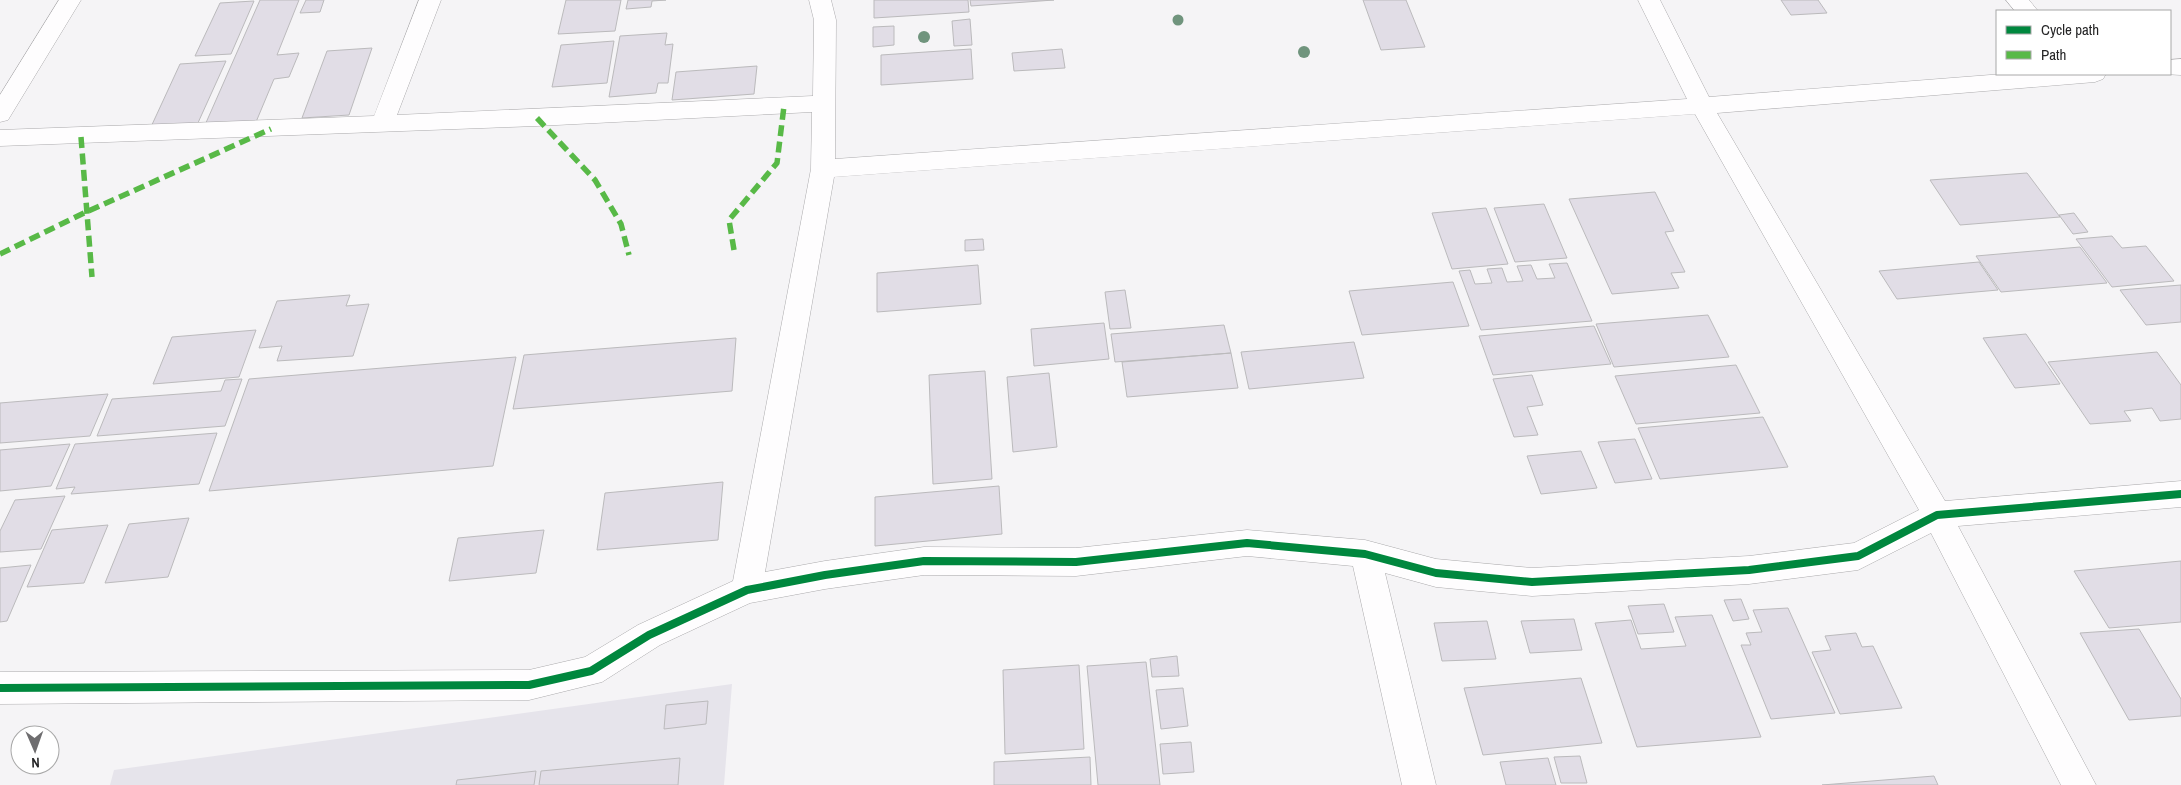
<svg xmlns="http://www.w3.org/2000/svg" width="2181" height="785" font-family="'Archivo Narrow',sans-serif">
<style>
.built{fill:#e6e4eb}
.building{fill:#e1dde6;stroke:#bbbabc}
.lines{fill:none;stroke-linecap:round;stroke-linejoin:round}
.minor-casing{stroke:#abaaac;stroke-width:1}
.minor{fill:#fefdfe;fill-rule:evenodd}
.quiet{stroke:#58b947;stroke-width:5.5;stroke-dasharray:11 5.5;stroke-linecap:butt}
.cycleway-casing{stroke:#fff;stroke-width:11}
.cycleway{stroke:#00873e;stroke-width:8}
.tree{fill:#70947d}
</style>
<rect width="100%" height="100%" fill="#f5f4f6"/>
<path class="built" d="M 732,684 L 724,785 L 110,785 L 114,770 Z"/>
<path class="building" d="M 260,0 L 299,0 L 277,55 L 299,53 L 289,77 L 274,79 L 256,122 L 205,125 Z
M 306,0 L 324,0 L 320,12 L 300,13 Z
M 566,0 L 621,0 L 615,31 L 558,34 Z
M 628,0 L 666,0 L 652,1 L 651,7 L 626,9 Z
M 874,0 L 968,0 L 969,12 L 874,18 Z
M 970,0 L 1054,0 L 971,6 Z
M 1363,0 L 1406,0 L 1425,47 L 1381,50 Z
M 1781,0 L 1818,0 L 1827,13 L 1791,15 Z
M 254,1 L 231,54 L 195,56 L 220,3 Z
M 970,19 L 972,45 L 954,46 L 952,21 Z
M 894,26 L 894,45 L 873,47 L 873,27 Z
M 667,33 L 665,45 L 673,44 L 668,83 L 658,83 L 656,93 L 609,97 L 620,36 Z
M 614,41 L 607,83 L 552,87 L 561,45 Z
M 372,48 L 349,115 L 302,118 L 327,51 Z
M 971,49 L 973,79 L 881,85 L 881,55 Z
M 1062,49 L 1065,68 L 1014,71 L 1012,53 Z
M 226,61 L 197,125 L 150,129 L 180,64 Z
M 757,66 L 754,94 L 672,100 L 676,72 Z
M 2027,173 L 2060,217 L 1960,225 L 1930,180 Z
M 1655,192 L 1674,231 L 1665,232 L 1685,272 L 1671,273 L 1679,288 L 1612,294 L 1569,199 Z
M 1544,204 L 1567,258 L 1515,262 L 1494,208 Z
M 1486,208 L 1508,264 L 1452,269 L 1432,213 Z
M 2074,213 L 2088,232 L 2073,234 L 2059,215 Z
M 2112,236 L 2122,248 L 2146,246 L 2174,281 L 2112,287 L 2076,239 Z
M 983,239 L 984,250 L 965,251 L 965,240 Z
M 2080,247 L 2107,283 L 2001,292 L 1976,256 Z
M 1979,262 L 1998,290 L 1897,299 L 1879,271 Z
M 1567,263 L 1592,321 L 1481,330 L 1459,271 L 1470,270 L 1475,284 L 1492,283 L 1487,269 L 1502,268 L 1507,282 L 1523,281 L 1517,266 L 1531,265 L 1537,279 L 1555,278 L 1549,264 Z
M 978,265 L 981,304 L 877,312 L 877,273 Z
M 1453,282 L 1469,326 L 1362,335 L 1349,291 Z
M 2181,285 L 2181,322 L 2146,325 L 2120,290 Z
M 1125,290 L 1131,328 L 1110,329 L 1105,292 Z
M 350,295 L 346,306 L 369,304 L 353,356 L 277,361 L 282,346 L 259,348 L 277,301 Z
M 1708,315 L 1729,357 L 1614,367 L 1596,324 Z
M 1104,323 L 1109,359 L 1034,366 L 1031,329 Z
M 1224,325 L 1231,353 L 1115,362 L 1111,334 Z
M 1594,326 L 1611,364 L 1493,375 L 1479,336 Z
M 256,330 L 239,377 L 153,384 L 172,337 Z
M 2026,334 L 2060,384 L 2015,388 L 1983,338 Z
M 736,338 L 732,391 L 513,409 L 524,355 Z
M 1354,342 L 1364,378 L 1249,389 L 1241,352 Z
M 2157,352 L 2181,385 L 2181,419 L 2160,421 L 2152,408 L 2124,411 L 2131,421 L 2090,424 L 2048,362 Z
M 1231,353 L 1238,388 L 1127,397 L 1122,362 Z
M 516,357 L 493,466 L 209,491 L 249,379 Z
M 1736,365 L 1760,413 L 1636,424 L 1615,376 Z
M 985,371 L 992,479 L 933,484 L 929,375 Z
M 1049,373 L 1057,447 L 1013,452 L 1007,377 Z
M 1532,375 L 1543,405 L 1527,407 L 1538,435 L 1514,437 L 1493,379 Z
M 242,379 L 225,426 L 97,436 L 112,399 L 221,391 L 225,380 Z
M 108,394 L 90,436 L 0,443 L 0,403 Z
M 1763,417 L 1788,467 L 1660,479 L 1638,428 Z
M 217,433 L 199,484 L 71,494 L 75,487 L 56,489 L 75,444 Z
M 1635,439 L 1652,479 L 1615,483 L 1598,442 Z
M 70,444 L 51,486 L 0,491 L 0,450 Z
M 1581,451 L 1597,488 L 1541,494 L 1527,456 Z
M 723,482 L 718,540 L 597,550 L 605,493 Z
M 999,486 L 1002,534 L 875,546 L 875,497 Z
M 65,496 L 41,549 L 0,552 L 0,531 L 15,500 Z
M 189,518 L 168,577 L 105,583 L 129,524 Z
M 108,525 L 84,583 L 27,587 L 52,530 Z
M 544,530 L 536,573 L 449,581 L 458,538 Z
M 2181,561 L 2181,622 L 2109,628 L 2074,571 Z
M 31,565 L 7,621 L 0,622 L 0,568 Z
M 1741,599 L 1749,619 L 1733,621 L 1724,600 Z
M 1664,604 L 1674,632 L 1638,634 L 1628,606 Z
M 1788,608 L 1835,713 L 1771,719 L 1741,645 L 1751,645 L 1746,633 L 1762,632 L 1753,610 Z
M 1712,615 L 1761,737 L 1637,747 L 1595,623 L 1631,620 L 1641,649 L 1686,646 L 1675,617 Z
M 1574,619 L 1582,650 L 1530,653 L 1521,621 Z
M 1487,621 L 1496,659 L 1442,661 L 1434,623 Z
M 2139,629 L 2181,699 L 2181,716 L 2129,720 L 2080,633 Z
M 1856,633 L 1862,647 L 1873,646 L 1902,708 L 1840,714 L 1812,652 L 1831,650 L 1825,636 Z
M 1177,656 L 1179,676 L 1152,677 L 1150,659 Z
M 1146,662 L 1160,785 L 1098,785 L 1087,666 Z
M 1079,665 L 1084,749 L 1005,754 L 1003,670 Z
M 1581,678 L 1602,743 L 1483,755 L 1464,688 Z
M 1183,688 L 1188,726 L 1161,729 L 1156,690 Z
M 708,701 L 706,724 L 664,729 L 666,705 Z
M 1191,742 L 1194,772 L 1163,774 L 1160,744 Z
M 1580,756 L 1587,783 L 1561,783 L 1554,757 Z
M 1090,757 L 1091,785 L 994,785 L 994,762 Z
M 680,758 L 678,785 L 539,785 L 541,771 Z
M 1548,758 L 1556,785 L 1506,785 L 1500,762 Z
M 536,771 L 534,785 L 456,785 L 457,780 Z
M 1934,776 L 1938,785 L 1822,785 Z"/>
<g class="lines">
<g class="minor-casing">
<path id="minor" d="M 59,0 L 81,0 L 8,120 L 0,122 L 0,95 Z
M 419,0 L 441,0 L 397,115 L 813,96 L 814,20 L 809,0 L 831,0 L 836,20 L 835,159 L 1687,99 L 1638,0 L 1660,0 L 1709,97 L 2003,74 L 2106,74 L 2103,79 L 2095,82 L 1717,113 L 1945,501 L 2181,481 L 2181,507 L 1958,526 L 2096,785 L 2061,785 L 1931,533 L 1858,570 L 1749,584 L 1532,596 L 1436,587 L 1385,573 L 1436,785 L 1402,785 L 1353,566 L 1247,556 L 1076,576 L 924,575 L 825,589 L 750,603 L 660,645 L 602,682 L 529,700 L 0,704 L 0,672 L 529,670 L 585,657 L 638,625 L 733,581 L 811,169 L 812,112 L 537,126 L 0,146 L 0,130 L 374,116 ZM 1695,114 L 1919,510 L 1854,543 L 1749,556 L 1532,568 L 1436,559 L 1365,540 L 1247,530 L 1076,548 L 924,547 L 825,561 L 765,572 L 834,177 Z
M 2006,0 L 2029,0 L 2038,11 L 2015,11 Z
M 2181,59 L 2181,75 L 2163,74 L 2170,74 L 2170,60 Z"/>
</g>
<use href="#minor" class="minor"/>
<path class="quiet" d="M 537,118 L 595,180 L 621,224 L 629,255
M 81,137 L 92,277
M 734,250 L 729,220 L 777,163 L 784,106
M 0,254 L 86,212 L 271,129"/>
<g class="cycleway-casing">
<path id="cycleway" d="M 0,688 L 529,685 L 591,671 L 649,635 L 747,590 L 825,575 L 924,561 L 1076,562 L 1247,543 L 1365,554 L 1436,573 L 1532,582 L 1749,570 L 1858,556 L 1937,515 L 2181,494"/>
</g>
<use href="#cycleway" class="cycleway"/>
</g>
<g class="tree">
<circle cx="1178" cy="20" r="5.5"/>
<circle cx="924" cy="37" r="6"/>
<circle cx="1304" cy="52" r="6"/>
</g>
<rect x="1996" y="10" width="175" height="65" fill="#ffffff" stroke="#a8a8a8"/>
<rect x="2006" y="26" width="25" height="8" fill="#00873e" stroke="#a8a8a8"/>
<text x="2041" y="35" font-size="15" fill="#252526">Cycle path</text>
<rect x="2006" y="51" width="25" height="8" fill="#58b947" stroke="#a8a8a8"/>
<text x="2041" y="60" font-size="15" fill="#252526">Path</text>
<g transform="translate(35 750) rotate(178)"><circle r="24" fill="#ffffff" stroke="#a8a8a8"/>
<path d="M0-4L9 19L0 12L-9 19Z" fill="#6e6d6f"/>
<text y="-8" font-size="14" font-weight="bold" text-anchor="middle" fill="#252526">N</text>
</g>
</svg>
